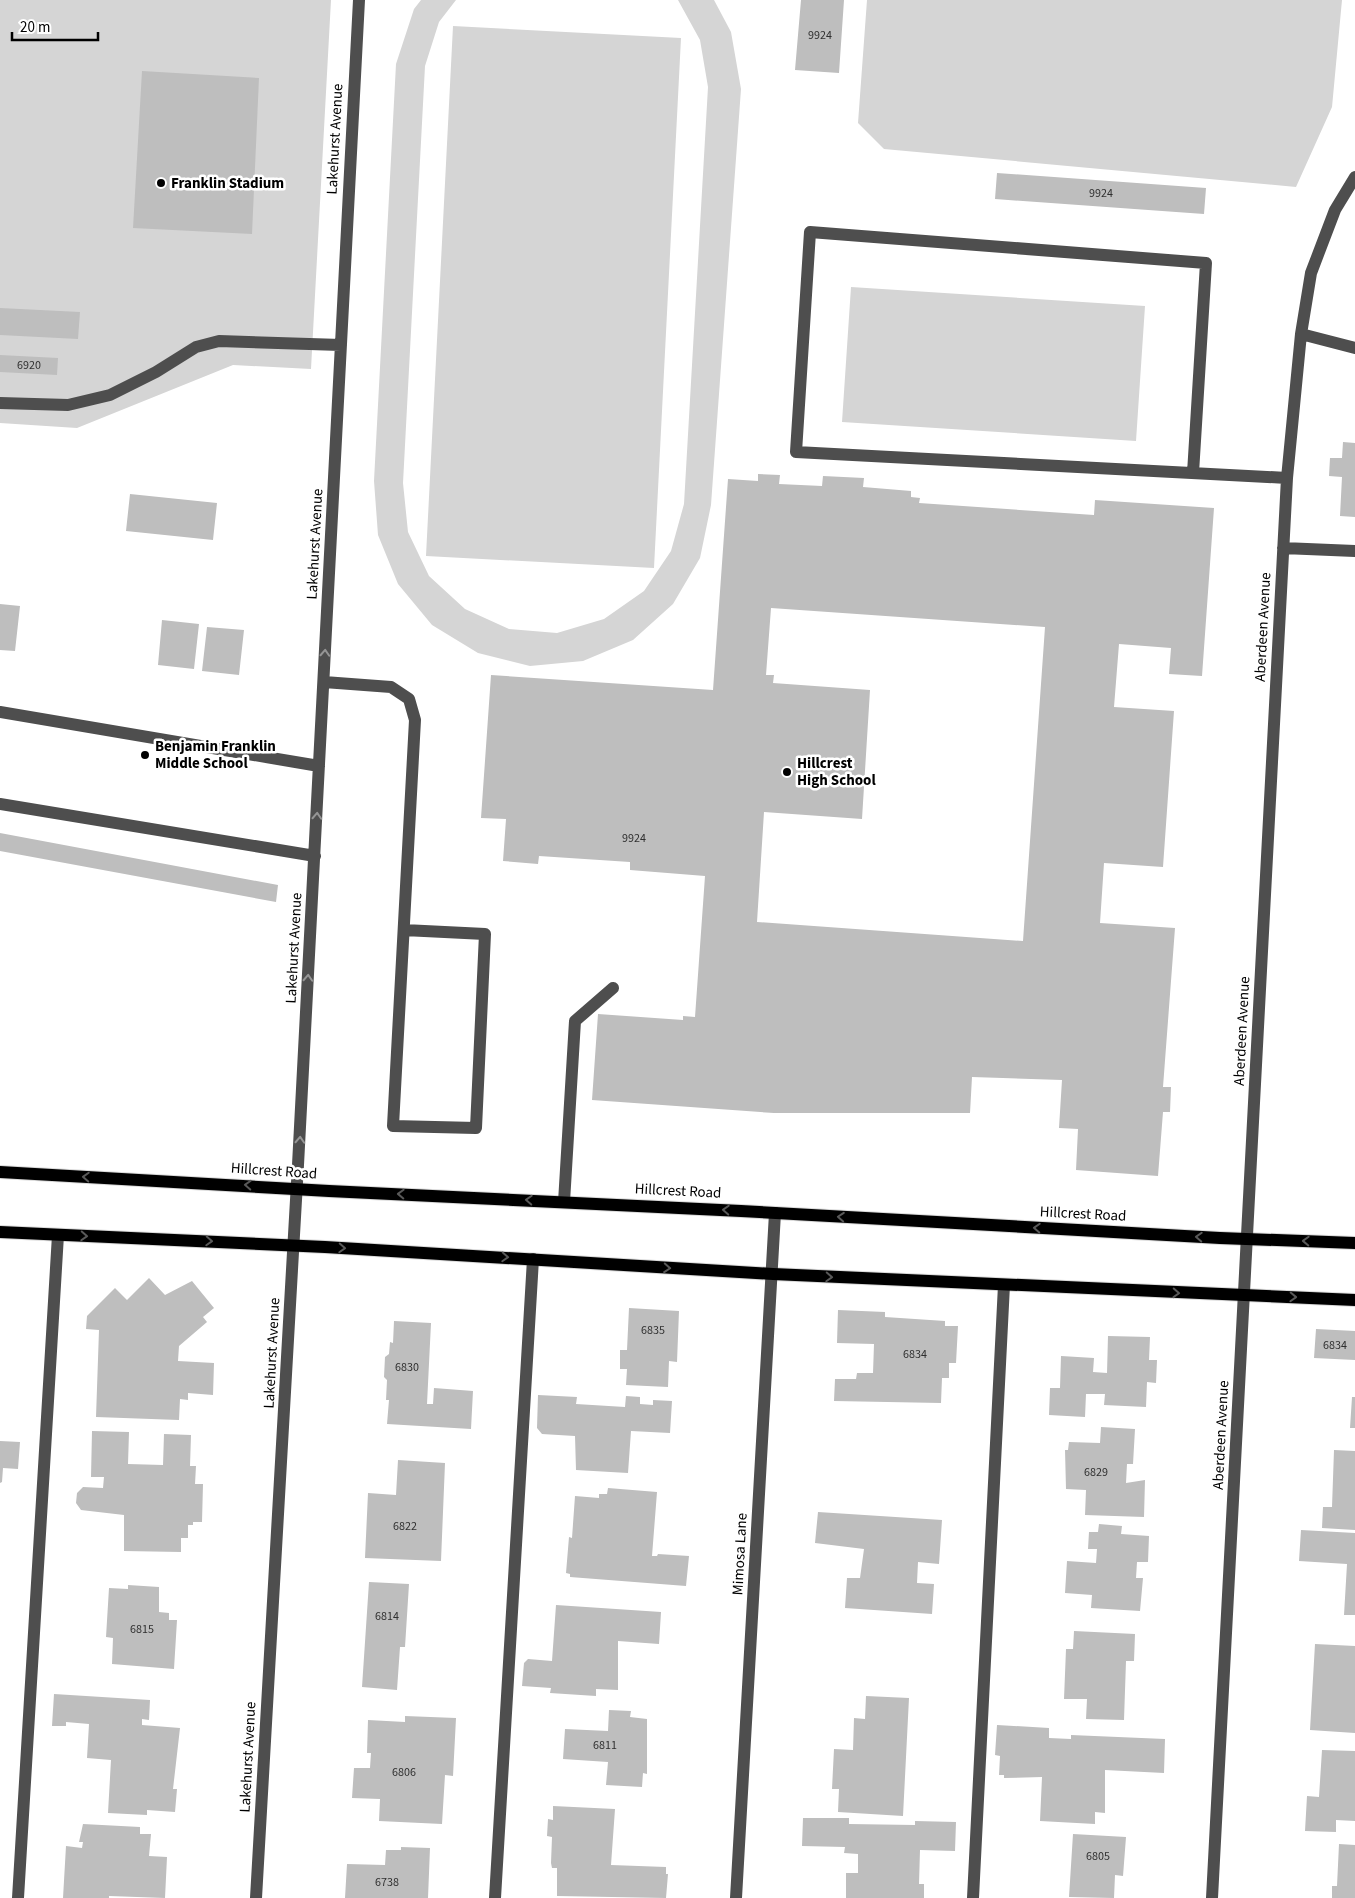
<svg xmlns="http://www.w3.org/2000/svg" width="1355" height="1898" font-family="'Source Sans 3',sans-serif">
<style>
.green{fill:#d5d5d5}
.building{fill:#bebebe;fill-rule:evenodd}
.lines{fill:none;stroke-linecap:round;stroke-linejoin:round}
.major-casing{stroke:#dbdbdb;stroke-width:14}
.minor{stroke:#4e4e4e;stroke-width:12}
.major{stroke:#000;stroke-width:12}
.oneway{stroke:#959595}
.oneway2{stroke:#595959}
.poi-dot{fill:#000;stroke:#fff;stroke-width:2}
.labels{text-anchor:middle;dominant-baseline:central;stroke-width:5;stroke-linejoin:round;paint-order:stroke}
.number-label{font-size:12px;fill:#303030}
.street-label{font-size:15px;fill:#000;stroke:#fff}
.poi-label{font-size:15px;font-weight:bold;fill:#000;stroke:#fff;text-anchor:start}
</style>
<rect width="100%" height="100%" fill="#fff"/>
<path class="green" d="M 0,0 L 331,0 L 311,369 L 233,365 L 77,428 L 0,423 Z
M 421,0 L 456,0 L 439,22 L 425,66 L 403,483 L 408,532 L 429,576 L 465,609 L 509,629 L 557,633 L 604,619 L 644,591 L 671,551 L 684,504 L 708,87 L 700,40 L 678,0 L 714,0 L 731,32 L 741,89 L 711,505 L 700,558 L 673,604 L 633,640 L 583,661 L 530,666 L 478,653 L 432,625 L 398,584 L 378,535 L 374,481 L 396,64 L 414,9 Z
M 867,0 L 1342,0 L 1332,107 L 1296,187 L 884,149 L 858,123 Z
M 453,26 L 681,38 L 654,568 L 426,556 Z
M 851,287 L 1145,306 L 1136,441 L 842,422 Z"/>
<path class="building" d="M 801,0 L 844,0 L 839,73 L 795,70 Z
M 142,71 L 259,78 L 252,234 L 133,228 Z
M 997,173 L 1206,188 L 1204,214 L 995,199 Z
M 0,308 L 80,312 L 78,339 L 0,335 Z
M 0,355 L 58,358 L 57,375 L 0,372 Z
M 1343,442 L 1355,443 L 1355,517 L 1340,516 L 1342,477 L 1329,476 L 1330,458 L 1342,458 Z
M 758,474 L 780,475 L 779,484 L 822,486 L 823,476 L 864,478 L 863,487 L 911,491 L 911,497 L 920,498 L 919,503 L 1094,515 L 1095,500 L 1214,508 L 1202,676 L 1169,674 L 1171,648 L 1119,644 L 1114,707 L 1174,711 L 1163,867 L 1104,863 L 1100,923 L 1175,928 L 1163,1087 L 1171,1087 L 1170,1112 L 1163,1112 L 1158,1176 L 1076,1170 L 1078,1129 L 1059,1128 L 1062,1080 L 972,1077 L 970,1113 L 774,1113 L 592,1100 L 598,1014 L 683,1020 L 683,1016 L 695,1017 L 705,876 L 630,870 L 630,862 L 539,856 L 538,864 L 503,861 L 506,819 L 481,818 L 491,675 L 713,690 L 728,479 L 758,481 ZM 771,608 L 1045,627 L 1023,941 L 757,922 L 764,812 L 862,819 L 870,690 L 773,683 L 774,675 L 766,675 Z
M 130,494 L 217,503 L 213,540 L 126,531 Z
M 0,604 L 20,606 L 15,651 L 0,650 Z
M 162,620 L 199,624 L 194,669 L 158,665 Z
M 207,627 L 244,630 L 239,675 L 202,671 Z
M 0,833 L 278,885 L 276,902 L 0,851 Z
M 149,1278 L 165,1295 L 192,1281 L 214,1308 L 203,1317 L 207,1322 L 179,1346 L 178,1361 L 214,1363 L 213,1395 L 188,1393 L 188,1400 L 180,1399 L 179,1420 L 96,1417 L 99,1330 L 86,1329 L 87,1316 L 115,1288 L 127,1300 Z
M 629,1308 L 679,1311 L 677,1362 L 669,1361 L 668,1387 L 626,1385 L 627,1369 L 620,1369 L 620,1350 L 627,1350 Z
M 838,1310 L 885,1312 L 885,1317 L 945,1321 L 945,1326 L 958,1326 L 956,1363 L 949,1363 L 949,1378 L 942,1378 L 941,1403 L 834,1401 L 835,1379 L 856,1379 L 857,1373 L 873,1373 L 874,1344 L 837,1343 Z
M 394,1321 L 431,1323 L 427,1404 L 433,1404 L 434,1388 L 473,1391 L 471,1429 L 387,1424 L 389,1400 L 386,1400 L 387,1380 L 384,1377 L 385,1357 L 389,1354 L 390,1342 L 393,1343 Z
M 1316,1329 L 1355,1331 L 1355,1360 L 1314,1358 Z
M 1108,1336 L 1150,1337 L 1149,1360 L 1157,1360 L 1156,1383 L 1147,1382 L 1146,1407 L 1104,1405 L 1105,1394 L 1086,1394 L 1085,1417 L 1049,1415 L 1050,1388 L 1060,1388 L 1061,1356 L 1094,1358 L 1093,1372 L 1107,1373 Z
M 538,1395 L 577,1397 L 576,1404 L 625,1407 L 626,1396 L 640,1397 L 640,1404 L 653,1405 L 653,1400 L 672,1401 L 670,1433 L 631,1431 L 628,1473 L 576,1470 L 575,1436 L 542,1434 L 537,1428 Z
M 1352,1397 L 1355,1397 L 1355,1428 L 1350,1428 Z
M 1101,1427 L 1135,1429 L 1133,1464 L 1127,1464 L 1126,1483 L 1145,1480 L 1144,1517 L 1085,1515 L 1086,1490 L 1066,1489 L 1065,1450 L 1068,1450 L 1069,1442 L 1100,1443 Z
M 92,1431 L 129,1432 L 128,1464 L 163,1465 L 164,1434 L 191,1435 L 190,1466 L 196,1466 L 195,1484 L 203,1484 L 202,1522 L 193,1522 L 193,1525 L 188,1525 L 188,1538 L 181,1538 L 181,1552 L 124,1551 L 124,1515 L 81,1510 L 76,1503 L 77,1493 L 83,1487 L 103,1488 L 104,1477 L 91,1477 Z
M 0,1441 L 20,1442 L 18,1469 L 3,1468 L 2,1482 L 0,1483 Z
M 1334,1450 L 1355,1451 L 1355,1530 L 1322,1528 L 1323,1507 L 1332,1507 Z
M 398,1460 L 445,1463 L 441,1561 L 365,1558 L 368,1493 L 396,1495 Z
M 608,1488 L 657,1492 L 652,1556 L 657,1556 L 658,1554 L 689,1556 L 686,1586 L 570,1577 L 570,1574 L 566,1573 L 569,1537 L 572,1538 L 575,1496 L 599,1498 L 599,1494 L 607,1494 Z
M 818,1512 L 942,1520 L 939,1564 L 918,1562 L 917,1583 L 934,1584 L 932,1614 L 845,1608 L 847,1578 L 860,1578 L 864,1549 L 815,1543 Z
M 1099,1524 L 1122,1526 L 1121,1534 L 1149,1536 L 1148,1562 L 1137,1562 L 1136,1578 L 1143,1578 L 1140,1611 L 1091,1608 L 1092,1595 L 1065,1593 L 1067,1561 L 1096,1563 L 1097,1549 L 1088,1549 L 1089,1532 L 1098,1532 Z
M 1301,1530 L 1355,1533 L 1355,1615 L 1344,1615 L 1347,1564 L 1299,1561 Z
M 369,1582 L 409,1584 L 405,1647 L 400,1647 L 397,1690 L 362,1687 Z
M 128,1585 L 159,1587 L 159,1612 L 169,1613 L 169,1620 L 177,1620 L 174,1669 L 112,1664 L 113,1638 L 106,1637 L 109,1588 L 128,1589 Z
M 556,1605 L 661,1612 L 659,1644 L 618,1641 L 618,1690 L 596,1689 L 596,1696 L 550,1693 L 551,1688 L 522,1686 L 524,1663 L 528,1659 L 552,1661 Z
M 1074,1631 L 1135,1634 L 1134,1661 L 1126,1661 L 1124,1720 L 1086,1719 L 1087,1699 L 1064,1699 L 1066,1649 L 1073,1649 Z
M 1315,1644 L 1355,1646 L 1355,1733 L 1310,1730 Z
M 54,1694 L 150,1700 L 149,1720 L 142,1719 L 142,1725 L 180,1728 L 173,1789 L 177,1789 L 175,1812 L 147,1810 L 147,1815 L 108,1813 L 111,1760 L 87,1758 L 89,1724 L 66,1722 L 66,1726 L 52,1726 Z
M 866,1696 L 909,1698 L 903,1816 L 838,1812 L 839,1789 L 832,1789 L 834,1749 L 853,1750 L 854,1718 L 865,1719 Z
M 609,1710 L 631,1711 L 630,1717 L 647,1719 L 647,1774 L 643,1773 L 642,1787 L 606,1785 L 608,1762 L 563,1759 L 565,1729 L 608,1731 Z
M 405,1716 L 456,1718 L 453,1776 L 445,1775 L 442,1824 L 379,1821 L 380,1799 L 352,1798 L 354,1768 L 370,1768 L 371,1753 L 367,1753 L 368,1720 L 405,1722 Z
M 997,1725 L 1049,1728 L 1049,1738 L 1071,1739 L 1071,1735 L 1165,1739 L 1164,1773 L 1105,1770 L 1105,1813 L 1095,1812 L 1095,1824 L 1040,1821 L 1042,1777 L 1004,1778 L 1004,1775 L 999,1775 L 1000,1756 L 995,1755 Z
M 1322,1750 L 1355,1751 L 1355,1821 L 1336,1820 L 1336,1832 L 1305,1831 L 1307,1796 L 1319,1797 Z
M 553,1806 L 615,1809 L 611,1865 L 666,1867 L 666,1874 L 668,1874 L 666,1898 L 557,1896 L 557,1868 L 552,1868 L 551,1863 L 552,1837 L 547,1836 L 548,1819 L 553,1820 Z
M 803,1818 L 849,1818 L 849,1824 L 915,1825 L 915,1821 L 956,1822 L 955,1851 L 920,1850 L 919,1884 L 924,1884 L 924,1898 L 846,1898 L 846,1873 L 858,1873 L 858,1854 L 844,1853 L 845,1847 L 802,1846 Z
M 83,1824 L 140,1827 L 140,1834 L 151,1834 L 149,1856 L 167,1857 L 165,1898 L 109,1896 L 109,1898 L 63,1898 L 66,1846 L 82,1848 L 83,1842 L 79,1842 Z
M 1073,1834 L 1126,1837 L 1123,1876 L 1115,1875 L 1114,1898 L 1069,1897 Z
M 1339,1844 L 1355,1845 L 1355,1898 L 1332,1898 L 1332,1886 L 1337,1886 Z
M 401,1847 L 430,1848 L 428,1898 L 345,1898 L 347,1864 L 385,1865 L 386,1850 L 401,1850 Z"/>
<g class="lines">
<g class="major-casing">
<path id="major" d="M 0,1172 L 329,1191 L 741,1211 L 1220,1238 L 1355,1243
M 0,1232 L 325,1247 L 773,1274 L 1355,1300"/>
</g>
<path class="minor" d="M 1301,334 L 1355,348
M 0,403 L 68,405 L 110,395 L 156,372 L 196,347 L 219,341 L 341,345
M 1193,473 L 1206,263 L 810,232 L 796,452 L 1287,478
M 1283,548 L 1355,551
M 324,682 L 391,687 L 409,699 L 415,720 L 393,1126 L 476,1128 L 485,934 L 404,930
M 0,712 L 319,766
M 0,804 L 315,856
M 564,1202 L 575,1021 L 613,988
M 18,1898 L 58,1235
M 256,1898 L 298,1165 L 359,0
M 495,1898 L 533,1259
M 736,1898 L 775,1213
M 973,1898 L 1004,1285
M 1212,1898 L 1287,478 L 1301,334 L 1311,273 L 1335,210 L 1355,177"/>
<use href="#major" class="major"/>
</g>
<defs><path id="oneway-chevron" d="M-2-3.5L2.5 0L-2 3.5" fill="none" stroke-width="1.6" stroke-linecap="round" stroke-linejoin="round" transform="scale(1.25)"/></defs>
<g class="oneway">
<use href="#oneway-chevron" transform="translate(325 653) rotate(-87)"/>
<use href="#oneway-chevron" transform="translate(317 816) rotate(-87)"/>
<use href="#oneway-chevron" transform="translate(308 978) rotate(-87)"/>
<use href="#oneway-chevron" transform="translate(300 1140) rotate(-87)"/>
</g>
<g class="oneway2">
<use href="#oneway-chevron" transform="translate(86 1177) rotate(-177)"/>
<use href="#oneway-chevron" transform="translate(248 1185) rotate(-177)"/>
<use href="#oneway-chevron" transform="translate(401 1194) rotate(-178)"/>
<use href="#oneway-chevron" transform="translate(529 1200) rotate(-177)"/>
<use href="#oneway-chevron" transform="translate(726 1210) rotate(-177)"/>
<use href="#oneway-chevron" transform="translate(841 1217) rotate(-176)"/>
<use href="#oneway-chevron" transform="translate(1037 1228) rotate(-177)"/>
<use href="#oneway-chevron" transform="translate(84 1236) rotate(3)"/>
<use href="#oneway-chevron" transform="translate(1199 1237) rotate(-177)"/>
<use href="#oneway-chevron" transform="translate(209 1241) rotate(3)"/>
<use href="#oneway-chevron" transform="translate(1306 1241) rotate(-178)"/>
<use href="#oneway-chevron" transform="translate(342 1248) rotate(3)"/>
<use href="#oneway-chevron" transform="translate(505 1257) rotate(3)"/>
<use href="#oneway-chevron" transform="translate(667 1268) rotate(4)"/>
<use href="#oneway-chevron" transform="translate(829 1277) rotate(3)"/>
<use href="#oneway-chevron" transform="translate(1176 1293) rotate(3)"/>
<use href="#oneway-chevron" transform="translate(1293 1297) rotate(2)"/>
</g>
<g class="poi-dot">
<circle cx="161" cy="183" r="5"/>
<circle cx="145" cy="755" r="5"/>
<circle cx="787" cy="772" r="5"/>
</g>
<g class="labels">
<g class="number-label">
<text x="820" y="35">9924</text>
<text x="1101" y="193">9924</text>
<text x="29" y="365">6920</text>
<text x="634" y="838">9924</text>
<text x="653" y="1330">6835</text>
<text x="1335" y="1345">6834</text>
<text x="915" y="1354">6834</text>
<text x="407" y="1367">6830</text>
<text x="1096" y="1472">6829</text>
<text x="405" y="1526">6822</text>
<text x="387" y="1616">6814</text>
<text x="142" y="1629">6815</text>
<text x="605" y="1745">6811</text>
<text x="404" y="1772">6806</text>
<text x="1098" y="1856">6805</text>
<text x="387" y="1882">6738</text>
</g>
<g class="street-label">
<text transform="translate(335 139) rotate(-87)">Lakehurst Avenue</text>
<text transform="translate(315 544) rotate(-87)">Lakehurst Avenue</text>
<text transform="translate(1263 627) rotate(-87)">Aberdeen Avenue</text>
<text transform="translate(294 948) rotate(-87)">Lakehurst Avenue</text>
<text transform="translate(1242 1031) rotate(-87)">Aberdeen Avenue</text>
<text transform="translate(274 1171) rotate(4)">Hillcrest Road</text>
<text transform="translate(678 1191) rotate(3)">Hillcrest Road</text>
<text transform="translate(1083 1214) rotate(3)">Hillcrest Road</text>
<text transform="translate(272 1353) rotate(-87)">Lakehurst Avenue</text>
<text transform="translate(1221 1435) rotate(-87)">Aberdeen Avenue</text>
<text transform="translate(740 1554) rotate(-87)">Mimosa Lane</text>
<text transform="translate(248 1757) rotate(-87)">Lakehurst Avenue</text>
</g>
<g class="poi-label">
<text x="171" y="183">Franklin Stadium</text>
<text x="155" y="746">Benjamin Franklin<tspan x="155" dy="17">Middle School</tspan></text>
<text x="797" y="763">Hillcrest<tspan x="797" dy="17">High School</tspan></text>
</g>
</g>
<path d="M12 32v8h86v-8" fill="none" stroke="#000000" stroke-width="2.5"/>
<text x="20" y="32" font-size="15" fill="#000000" stroke="#ffffff" stroke-width="4" paint-order="stroke">20 m</text>
</svg>
